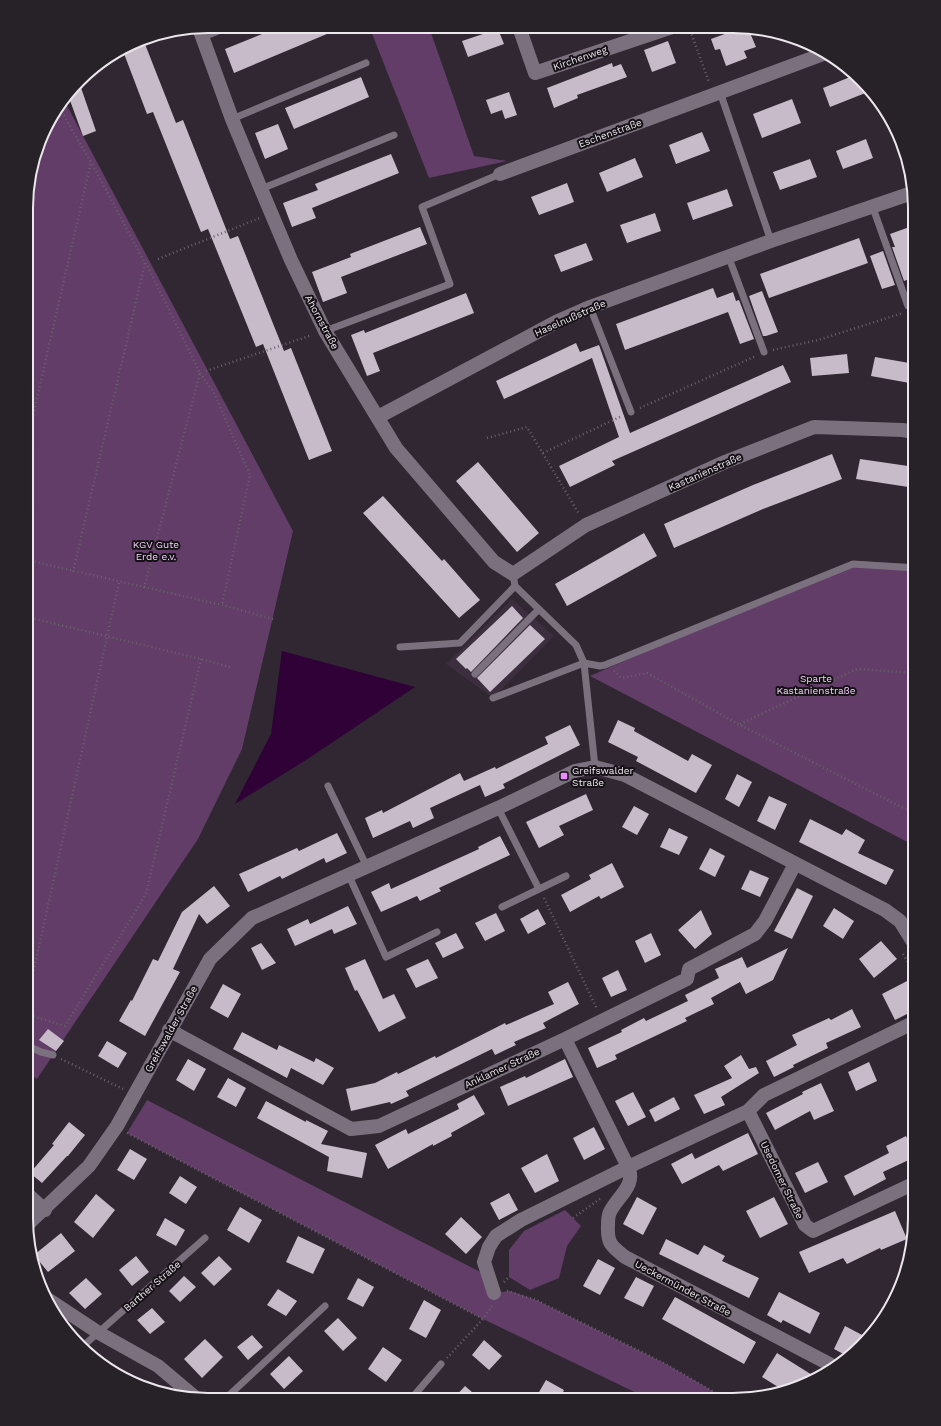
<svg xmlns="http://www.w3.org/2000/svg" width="941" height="1426" font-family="'Work Sans',sans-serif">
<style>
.built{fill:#3c2e3e}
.green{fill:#613d67}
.water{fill:#2f0137}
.building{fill:#c7bbc9}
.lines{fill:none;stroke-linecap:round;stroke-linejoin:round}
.path{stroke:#69616b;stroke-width:2.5;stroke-dasharray:1 3;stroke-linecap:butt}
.lane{stroke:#7b707d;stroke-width:7}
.street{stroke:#7b707d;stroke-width:14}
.poi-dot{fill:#eb8dfc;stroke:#161116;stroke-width:1.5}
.labels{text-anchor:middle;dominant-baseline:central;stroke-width:4;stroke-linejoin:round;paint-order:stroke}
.street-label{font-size:10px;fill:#ece6ed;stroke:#161116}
.park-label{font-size:10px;fill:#f2d1f8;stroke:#161116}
.poi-label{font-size:10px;fill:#ece6ed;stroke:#161116;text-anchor:start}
.rim{fill:none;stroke:#ece6ed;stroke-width:2}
</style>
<rect width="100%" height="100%" fill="#302732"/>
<path class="built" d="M 512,599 L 554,636 L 493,698 L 446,664 Z"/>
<path class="green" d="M 369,26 L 429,27 L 474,156 L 507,161 L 429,178 Z
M 64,100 L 293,531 L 242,749 L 198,839 L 37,1079 L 26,1072 L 28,184 L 50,117 Z
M 852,561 L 915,564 L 915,846 L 590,676 Z
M 147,1100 L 488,1276 L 494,1293 L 510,1291 L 536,1300 L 664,1363 L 728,1400 L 651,1400 L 483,1319 L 127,1133 Z
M 565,1210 L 581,1226 L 567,1246 L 559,1278 L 530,1290 L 509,1277 L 509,1250 L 524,1231 Z"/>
<path class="water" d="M 282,651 L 415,687 L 306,760 L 235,804 L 271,734 Z"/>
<path class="building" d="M 282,26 L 346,26 L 234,73 L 225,49 Z
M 741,28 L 748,28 L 756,47 L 744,51 L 747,58 L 726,66 L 720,49 L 715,50 L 711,39 Z
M 498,29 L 504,44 L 468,57 L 462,41 Z
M 143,39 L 176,123 L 183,120 L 230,239 L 238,236 L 284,351 L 291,348 L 332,451 L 309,460 L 263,344 L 256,347 L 208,229 L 201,232 L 153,112 L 147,114 L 123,51 Z
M 668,41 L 676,63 L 652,72 L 644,50 Z
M 612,63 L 613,67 L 621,64 L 627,77 L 577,95 L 578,98 L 554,108 L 547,88 Z
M 855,75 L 865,85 L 868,92 L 830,107 L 823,88 Z
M 361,77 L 369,97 L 294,129 L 285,108 Z
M 79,82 L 96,131 L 83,136 L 68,95 Z
M 509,92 L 517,115 L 505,119 L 502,110 L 491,114 L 486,100 Z
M 792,99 L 801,123 L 762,138 L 753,114 Z
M 278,124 L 288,149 L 265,159 L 255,133 Z
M 702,132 L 710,151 L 676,164 L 669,145 Z
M 866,139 L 873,158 L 843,169 L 836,151 Z
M 391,154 L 399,173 L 312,208 L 316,218 L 292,227 L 283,203 L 318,190 L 315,184 Z
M 635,158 L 643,177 L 607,192 L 599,173 Z
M 810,159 L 817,177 L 780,190 L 773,172 Z
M 567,183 L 574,202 L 539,215 L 531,197 Z
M 727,189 L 733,206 L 693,220 L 687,203 Z
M 655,213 L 661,231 L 627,243 L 620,225 Z
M 915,225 L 915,277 L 904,281 L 892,247 L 895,247 L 890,234 Z
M 420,227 L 427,244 L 341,277 L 347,293 L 323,302 L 312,272 L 351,257 L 350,254 Z
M 859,238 L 868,263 L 769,298 L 760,274 Z
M 586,243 L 593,260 L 561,272 L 554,255 Z
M 883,251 L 895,285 L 882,289 L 870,256 Z
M 713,288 L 717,298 L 733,292 L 736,301 L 739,300 L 754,339 L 740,344 L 728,312 L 625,350 L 616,324 Z
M 762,291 L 778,332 L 766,336 L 763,336 L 749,296 Z
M 466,293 L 474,313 L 373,353 L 380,371 L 367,376 L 351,335 L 364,330 L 365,333 Z
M 576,343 L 580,352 L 599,345 L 630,433 L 783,365 L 791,382 L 612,461 L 615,465 L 570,487 L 559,466 L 619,437 L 592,358 L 504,399 L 496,381 Z
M 847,354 L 849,373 L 812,376 L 810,358 Z
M 875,357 L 915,364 L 915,384 L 871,376 Z
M 832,454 L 842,479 L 763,509 L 674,548 L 664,524 L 753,485 Z
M 860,459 L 915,467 L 915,488 L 856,479 Z
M 478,462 L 539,533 L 517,552 L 456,481 Z
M 383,496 L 442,561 L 444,559 L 480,600 L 459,618 L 363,513 Z
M 644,533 L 657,556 L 567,606 L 555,584 Z
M 512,606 L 523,618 L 471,672 L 467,668 L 466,669 L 456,659 Z
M 530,625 L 545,639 L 490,692 L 477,678 Z
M 618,720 L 635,728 L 634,731 L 688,761 L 692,754 L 712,765 L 696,793 L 636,761 L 638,757 L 608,742 Z
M 570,725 L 580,745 L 503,784 L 505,788 L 485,797 L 480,785 L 430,808 L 434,818 L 413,828 L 410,821 L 373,838 L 365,818 L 382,810 L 383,813 L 460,773 L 464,781 L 495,767 L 496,769 L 548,744 L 545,737 Z
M 737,774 L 752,782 L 739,807 L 725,799 Z
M 586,794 L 593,810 L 559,826 L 564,835 L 539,848 L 526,822 Z
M 769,796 L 787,804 L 775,830 L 757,821 Z
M 634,806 L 649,814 L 637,835 L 622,827 Z
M 810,819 L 842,835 L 846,829 L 865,840 L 858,853 L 894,870 L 886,885 L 799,842 Z
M 669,828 L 688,837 L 679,855 L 660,847 Z
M 337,833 L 347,853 L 326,863 L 324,858 L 282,879 L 280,876 L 248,892 L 239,874 L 297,848 L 299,851 Z
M 500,836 L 510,855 L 439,888 L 441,891 L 420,901 L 417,896 L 381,912 L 371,892 L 389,883 L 391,889 L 479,849 L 478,847 Z
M 710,848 L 725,856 L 715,877 L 699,869 Z
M 612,863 L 624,887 L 601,899 L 599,896 L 570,912 L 561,895 L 591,879 L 589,875 Z
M 750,870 L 769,878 L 760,897 L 741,889 Z
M 214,886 L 230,906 L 207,924 L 199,914 L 173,969 L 180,972 L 145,1036 L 119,1021 L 131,1000 L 132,1001 L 153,959 L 158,961 L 182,912 Z
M 797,888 L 813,896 L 792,939 L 774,931 Z
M 348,906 L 357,924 L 334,934 L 332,929 L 295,946 L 287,929 L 308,919 L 310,924 Z
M 834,908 L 854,921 L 843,939 L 823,926 Z
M 538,909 L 546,924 L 528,934 L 520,919 Z
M 701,910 L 712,934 L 695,949 L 678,930 Z
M 496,913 L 505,931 L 485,941 L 475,923 Z
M 456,933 L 464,948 L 443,958 L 435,943 Z
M 651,933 L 661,955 L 645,963 L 635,941 Z
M 881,941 L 897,959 L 874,978 L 859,959 Z
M 261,943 L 276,963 L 262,970 L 251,948 Z
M 788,948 L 773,980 L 746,994 L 740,982 L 711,998 L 714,1004 L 685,1018 L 687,1021 L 615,1055 L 617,1059 L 597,1068 L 588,1048 L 622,1032 L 621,1030 L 644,1018 L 646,1021 L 688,1001 L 685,995 L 719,978 L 715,969 L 742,957 L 747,968 Z
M 365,959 L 383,999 L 394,994 L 406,1018 L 379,1032 L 357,990 L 355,991 L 345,968 Z
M 428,959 L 438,978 L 416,988 L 406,969 Z
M 618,970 L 627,990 L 611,997 L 602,978 Z
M 909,980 L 915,992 L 915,1010 L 895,1020 L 882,994 Z
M 568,982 L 579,1004 L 543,1023 L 546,1028 L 514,1042 L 516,1045 L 495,1055 L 492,1049 L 406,1091 L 409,1096 L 391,1104 L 390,1102 L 351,1111 L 346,1089 L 375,1083 L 397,1072 L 398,1074 L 435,1056 L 436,1058 L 505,1023 L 506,1025 L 554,1004 L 548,992 Z
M 223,984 L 241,994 L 228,1018 L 210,1008 Z
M 852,1009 L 861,1027 L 826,1043 L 828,1048 L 793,1065 L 794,1067 L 774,1077 L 766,1061 L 797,1045 L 792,1035 L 829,1018 L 831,1020 Z
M 48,1029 L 64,1041 L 56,1051 L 39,1040 Z
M 242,1032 L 277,1050 L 279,1045 L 314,1062 L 316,1058 L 334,1068 L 323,1085 L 291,1068 L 287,1078 L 233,1049 Z
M 107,1041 L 127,1053 L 118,1068 L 98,1056 Z
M 741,1055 L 749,1069 L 756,1067 L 759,1073 L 721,1097 L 725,1105 L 704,1114 L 694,1095 L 732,1078 L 724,1066 Z
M 188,1059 L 206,1069 L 194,1091 L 176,1080 Z
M 565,1059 L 573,1077 L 508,1106 L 500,1087 L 525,1076 L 526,1078 Z
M 869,1062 L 877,1081 L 856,1091 L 848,1072 Z
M 228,1078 L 246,1088 L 236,1107 L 217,1097 Z
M 821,1083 L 834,1111 L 814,1120 L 810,1111 L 775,1130 L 766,1113 L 803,1094 L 802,1092 Z
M 633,1092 L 646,1117 L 628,1126 L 615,1101 Z
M 474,1095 L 485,1114 L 451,1133 L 452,1136 L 433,1146 L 433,1144 L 388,1169 L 375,1145 L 406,1129 L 408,1134 L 459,1109 L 457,1104 Z
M 674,1097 L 680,1109 L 655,1122 L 649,1110 Z
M 266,1101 L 306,1122 L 306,1120 L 328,1131 L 321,1144 L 367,1153 L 362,1178 L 327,1171 L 329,1157 L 257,1118 Z
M 69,1122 L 85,1135 L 68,1156 L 67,1156 L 42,1183 L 30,1173 L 54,1145 L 52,1144 Z
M 594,1127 L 605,1149 L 584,1160 L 573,1138 Z
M 748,1133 L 758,1154 L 723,1171 L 719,1165 L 682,1184 L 671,1164 L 692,1153 L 695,1159 Z
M 906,1136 L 915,1157 L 883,1172 L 886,1179 L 854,1196 L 844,1176 L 889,1153 L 886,1146 Z
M 130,1149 L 147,1159 L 134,1180 L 117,1170 Z
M 547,1154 L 559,1181 L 535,1193 L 521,1168 Z
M 818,1162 L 828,1182 L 805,1193 L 795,1173 Z
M 180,1176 L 197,1187 L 186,1204 L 169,1193 Z
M 509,1193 L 518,1210 L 499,1220 L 490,1203 Z
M 96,1194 L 115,1210 L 93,1238 L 74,1222 Z
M 637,1197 L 657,1208 L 643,1235 L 623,1224 Z
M 774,1197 L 788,1224 L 760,1238 L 746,1211 Z
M 240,1207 L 262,1220 L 249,1243 L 227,1230 Z
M 895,1211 L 907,1239 L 881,1250 L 880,1248 L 847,1264 L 843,1258 L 809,1273 L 799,1252 Z
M 461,1217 L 482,1237 L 466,1254 L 445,1234 Z
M 165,1218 L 185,1230 L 176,1246 L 156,1235 Z
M 61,1233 L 75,1251 L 48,1272 L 34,1255 Z
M 298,1236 L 325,1249 L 313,1274 L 286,1262 Z
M 666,1239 L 698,1255 L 704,1245 L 725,1256 L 722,1261 L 759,1278 L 749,1298 L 659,1254 Z
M 136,1256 L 149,1272 L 132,1286 L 119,1270 Z
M 219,1256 L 232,1269 L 214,1286 L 201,1273 Z
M 598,1259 L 615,1268 L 600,1295 L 583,1286 Z
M 184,1276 L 196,1287 L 180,1302 L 169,1291 Z
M 636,1277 L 654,1286 L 643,1307 L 624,1298 Z
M 86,1278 L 102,1294 L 85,1309 L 69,1293 Z
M 358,1278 L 374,1287 L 363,1307 L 347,1299 Z
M 278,1289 L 297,1301 L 286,1316 L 267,1305 Z
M 779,1292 L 820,1313 L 810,1334 L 783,1320 L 781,1323 L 767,1315 Z
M 675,1297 L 756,1342 L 744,1364 L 662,1319 Z
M 424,1300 L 441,1310 L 426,1338 L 409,1329 Z
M 152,1308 L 165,1322 L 150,1334 L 137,1320 Z
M 338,1318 L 357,1338 L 343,1351 L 324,1331 Z
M 845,1326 L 866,1337 L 862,1344 L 849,1357 L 834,1349 Z
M 252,1335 L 263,1347 L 248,1360 L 237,1347 Z
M 205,1339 L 223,1357 L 202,1378 L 184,1359 Z
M 484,1340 L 502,1356 L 489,1370 L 472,1355 Z
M 383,1347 L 402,1360 L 386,1382 L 368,1369 Z
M 777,1353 L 817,1378 L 803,1386 L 783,1390 L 762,1377 Z
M 289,1356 L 303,1371 L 284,1389 L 270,1374 Z
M 546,1380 L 564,1390 L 559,1400 L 535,1399 Z
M 465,1386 L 480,1399 L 453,1399 Z"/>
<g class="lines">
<path class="path" d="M 689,27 L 709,82
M 158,259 L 260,218
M 773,350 L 818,340 L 903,313
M 206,371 L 312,335
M 200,373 L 214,393 L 250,475 L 222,605
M 640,408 L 756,356
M 487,438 L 527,427 L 579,514
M 27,442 L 91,162 L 64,116 L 53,114
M 543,453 L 622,416
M 27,560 L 222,605 L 273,619
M 73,572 L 145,263 L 91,162
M 144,588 L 200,373 L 146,263
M 27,617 L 201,659 L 233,668
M 614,671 L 622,678 L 647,673 L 740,725 L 915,814
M 740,724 L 857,669 L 915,673
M 544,898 L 597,1009
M 903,954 L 915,974
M 26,1006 L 119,582
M 26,1014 L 65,1026 L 146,894 L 201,659
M 61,1059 L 123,1089
M 127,1133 L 483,1319
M 573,1218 L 600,1199
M 504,1282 L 509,1277
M 507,1291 L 536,1300 L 664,1363 L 728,1400
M 447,1358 L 483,1319 L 492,1306"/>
<path class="lane" d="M 203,37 L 231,26
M 720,92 L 771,241
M 232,119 L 366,63
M 261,189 L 394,135
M 873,208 L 908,306
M 729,258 L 764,352
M 590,307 L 631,412
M 325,331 L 450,284 L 422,207 L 500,174
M 513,574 L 515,586 L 576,645 L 584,663 L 595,767
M 400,647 L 460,643 L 515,586
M 475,674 L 539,609
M 493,698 L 584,663 L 600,666 L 605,665 L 853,564 L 915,568
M 328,786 L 367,867
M 498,808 L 539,889
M 349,876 L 386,957 L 437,932
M 502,907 L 566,876
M 26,1045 L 41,1052 L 53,1055
M 82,1347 L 205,1238
M 225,1399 L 325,1306
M 411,1399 L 441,1364"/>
<path class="street" d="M 519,27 L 535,73 L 672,27
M 199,28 L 232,119 L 261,189 L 291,260 L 325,331 L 396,448 L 494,562 L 513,574 L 586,525 L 725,462 L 814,427 L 902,430 L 915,432
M 500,174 L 826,53
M 378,417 L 556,322 L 590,307 L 771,241 L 912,193
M 169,1030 L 351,1129 L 379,1126 L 565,1039 L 687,979 L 689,969 L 755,934 L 765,921 L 795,864
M 748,1111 L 805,1225 L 813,1231 L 915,1183
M 26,1193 L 45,1210
M 27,1225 L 89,1166 L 117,1126 L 210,959 L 252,918 L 498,808 L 575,771 L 595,767 L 625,775 L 885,910 L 900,921 L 915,945
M 494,1293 L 484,1262 L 489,1247 L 496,1236 L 521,1220 L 628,1167 L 565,1039
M 46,1298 L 99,1333 L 158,1366 L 196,1398
M 835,1367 L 625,1257 C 611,1246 607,1243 608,1225 C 608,1221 608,1216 610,1212 C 617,1197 637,1185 628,1167 L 748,1111 L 764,1095 L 915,1022"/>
</g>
<rect class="poi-dot" x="560" y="772" width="8" height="8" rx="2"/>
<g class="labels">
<g class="street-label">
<text transform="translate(580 58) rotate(-19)">Kirchenweg</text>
<text transform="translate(610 133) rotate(-20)">Eschenstraße</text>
<text transform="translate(570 318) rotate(-24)">Haselnußstraße</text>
<text transform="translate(322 322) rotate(62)">Ahornstraße</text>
<text transform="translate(705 472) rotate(-24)">Kastanienstraße</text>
<text transform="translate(171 1029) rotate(-61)">Greifswalder Straße</text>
<text transform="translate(502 1068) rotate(-25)">Anklamer Straße</text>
<text transform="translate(782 1180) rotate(64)">Usedomer Straße</text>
<text transform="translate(152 1286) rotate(-41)">Barther Straße</text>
<text transform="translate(683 1288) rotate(28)">Ueckermünder Straße</text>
</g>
<g class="park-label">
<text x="156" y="544">KGV Gute<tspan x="156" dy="12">Erde e.v.</tspan></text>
<text x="816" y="678">Sparte<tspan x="816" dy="12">Kastanienstraße</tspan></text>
</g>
<g class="poi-label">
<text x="572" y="770">Greifswalder<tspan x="572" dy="12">Straße</tspan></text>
</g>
</g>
<path d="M0 0H941V1426H0ZM208 33H733A175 175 0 0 1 908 208V1218A175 175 0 0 1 733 1393H208A175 175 0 0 1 33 1218V208A175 175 0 0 1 208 33Z" fill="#272227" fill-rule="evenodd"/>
<path class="rim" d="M208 33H733A175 175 0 0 1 908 208V1218A175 175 0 0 1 733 1393H208A175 175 0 0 1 33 1218V208A175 175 0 0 1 208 33Z"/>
</svg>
